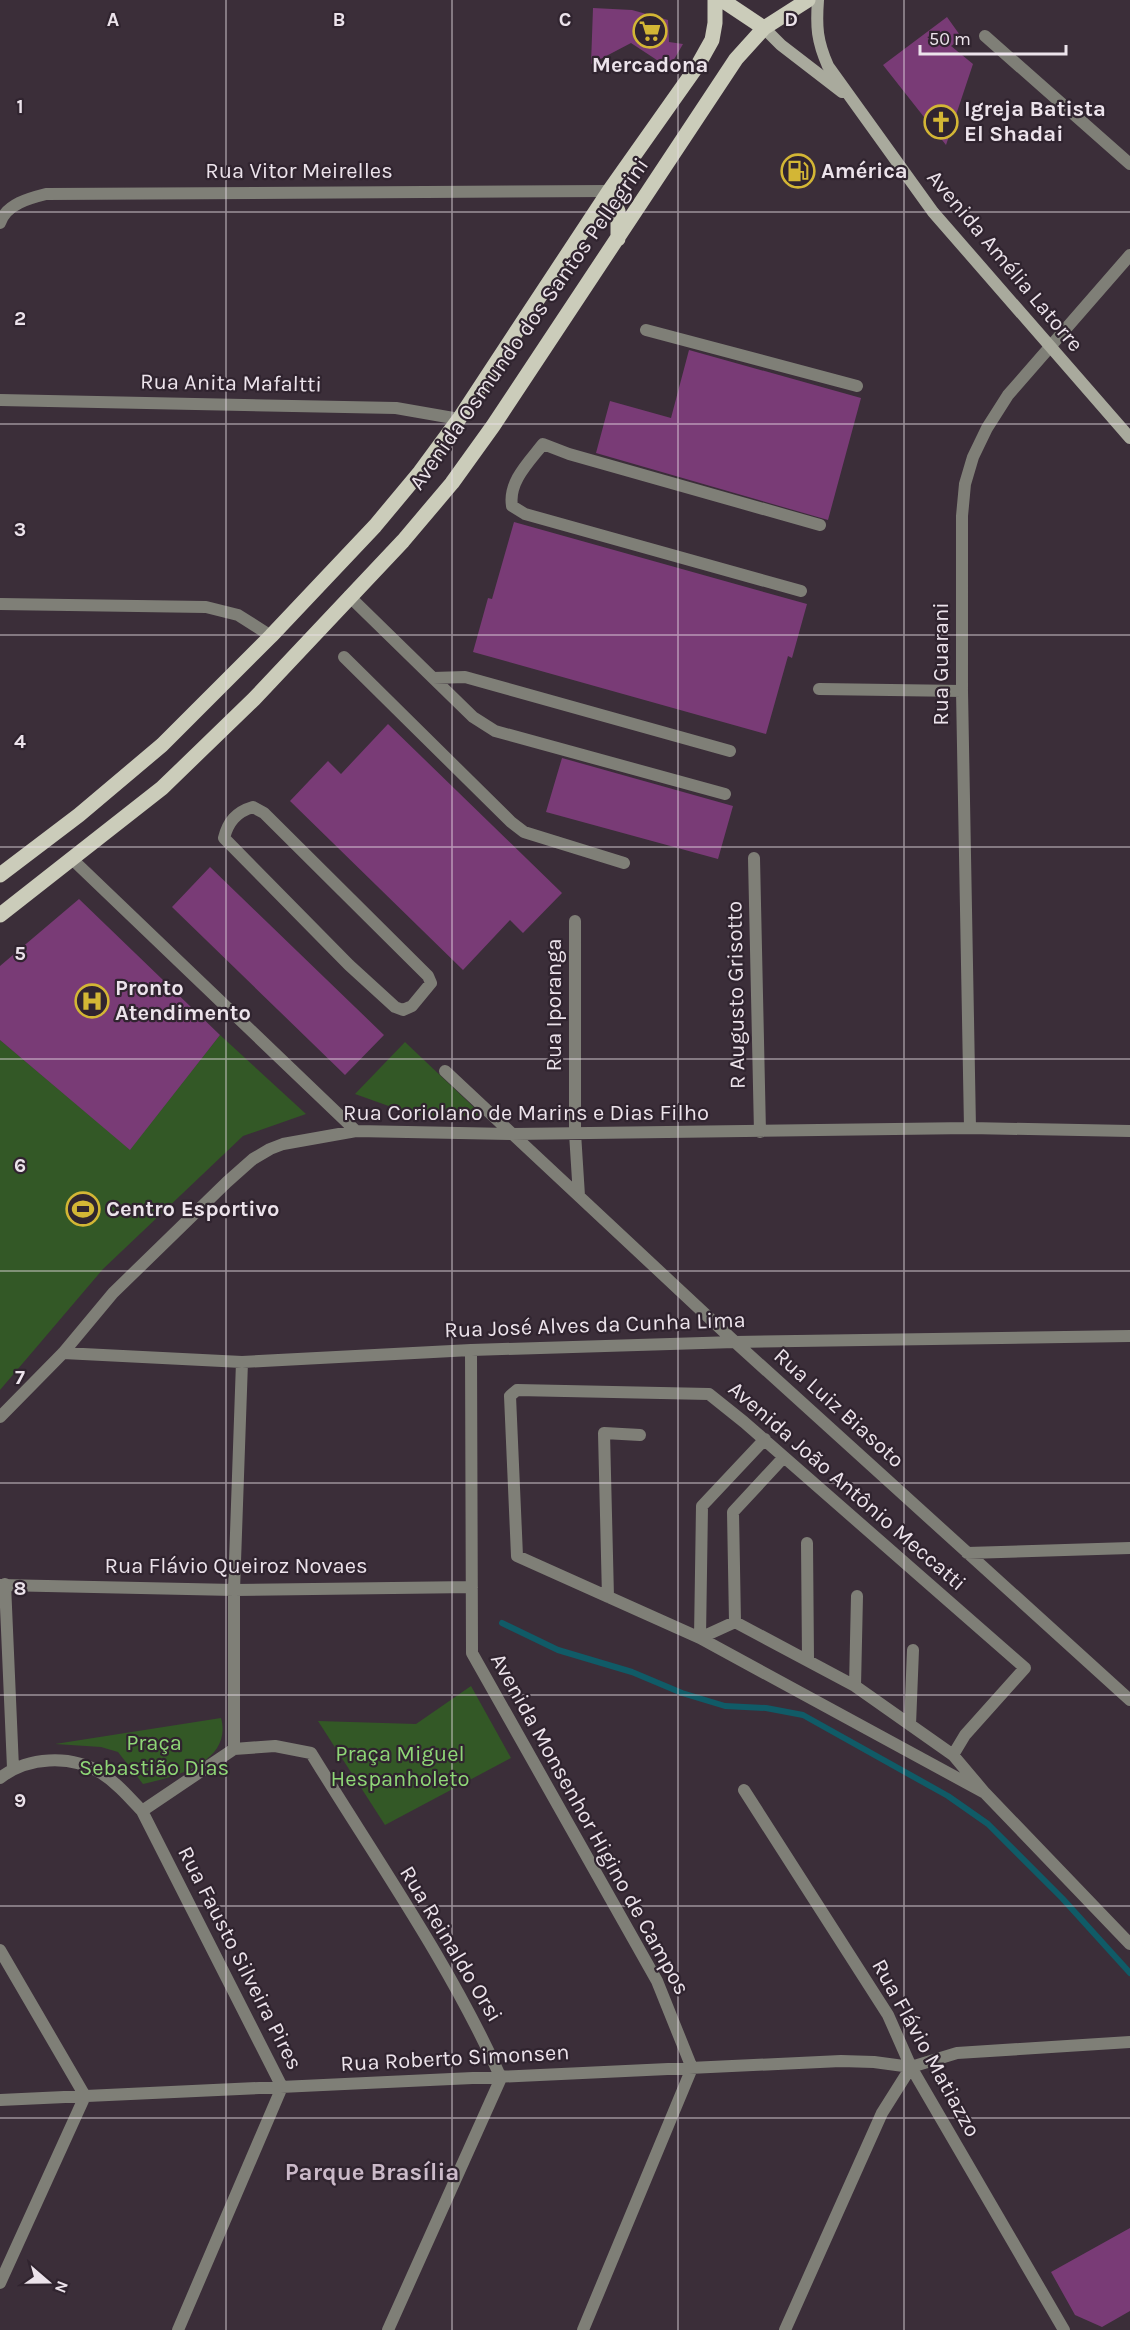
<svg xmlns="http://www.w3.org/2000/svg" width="1130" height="2330" font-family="Karla,sans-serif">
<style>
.green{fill:#335826}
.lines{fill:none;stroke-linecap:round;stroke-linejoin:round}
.stream{stroke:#105b67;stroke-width:6}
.building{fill:#793b76}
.street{stroke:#7f7f77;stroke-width:12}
.secondary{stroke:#a9aa9d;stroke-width:12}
.primary{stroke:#cbccba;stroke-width:15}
.grid{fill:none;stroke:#ece3eb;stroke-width:1.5;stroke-opacity:0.55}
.labels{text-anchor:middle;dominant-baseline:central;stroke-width:4.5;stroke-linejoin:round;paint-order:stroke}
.poi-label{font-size:22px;font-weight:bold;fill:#ece3eb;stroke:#30242f;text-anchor:start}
.street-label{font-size:22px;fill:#ece3eb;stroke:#30242f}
.park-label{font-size:22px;fill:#8fd777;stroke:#30242f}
.neighbourhood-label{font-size:24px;font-weight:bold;fill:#cbbac9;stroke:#30242f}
.grid-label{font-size:20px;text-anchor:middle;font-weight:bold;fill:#ece3eb;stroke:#30242f;stroke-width:4.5;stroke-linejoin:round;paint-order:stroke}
</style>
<rect width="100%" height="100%" fill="#3b2e39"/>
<path class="green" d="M 220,1035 L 306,1114 L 243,1136 L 103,1269 L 0,1390 L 0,1040 L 130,1149 Z
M 405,1042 L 483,1116 L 425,1116 L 411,1114 L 355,1094 Z
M 471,1686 L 511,1758 L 385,1825 L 318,1721 L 416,1724 Z
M 221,1718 C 233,1762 175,1777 143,1784 L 118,1752 L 101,1747 L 55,1744 Z"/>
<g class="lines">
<path class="stream" d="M 502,1623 L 558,1650 L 632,1672 L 682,1693 L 725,1706 L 766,1708 L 803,1715 L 948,1796 L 988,1824 L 1062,1898 L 1130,1973"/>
</g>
<path class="building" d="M 593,8 L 632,10 L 668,20 L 669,42 L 683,44 L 669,68 L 631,43 L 591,64 Z
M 947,17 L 962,38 L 951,46 L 973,64 L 946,145 L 883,65 Z
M 689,350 L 861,398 L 828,520 L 596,453 L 610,401 L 671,418 Z
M 514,522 L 807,604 L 792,658 L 788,656 L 766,734 L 473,652 L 488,598 L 492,599 Z
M 388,724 L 562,893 L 523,933 L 510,920 L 463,970 L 290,801 L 328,761 L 341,774 Z
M 562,758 L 733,806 L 718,859 L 546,812 Z
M 210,867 L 384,1035 L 345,1075 L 172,907 Z
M 79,899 L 220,1035 L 130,1150 L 0,1040 L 0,966 Z
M 1130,2228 L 1130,2311 L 1102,2327 L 1075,2315 L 1051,2272 Z"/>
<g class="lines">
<path class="street" d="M 985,36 L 1130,164
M 0,223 C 6,204 30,198 46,194 L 609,191
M 646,330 L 857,386
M 0,400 L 396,408 L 459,419
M 801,591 L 525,514 L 512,506 C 508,482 529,462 543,444 L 569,454 L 820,525
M 349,596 L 433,678
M 0,604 L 206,607 L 238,615 L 271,636
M 344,657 L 511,822 L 524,832 L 624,863
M 819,689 L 962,691
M 725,794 L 495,731 L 473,717 L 433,678 L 465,677 L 730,751
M 253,807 L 264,813 L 428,976 L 431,983 L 412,1006 L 403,1010 L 395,1007 L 349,965 L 224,838 C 228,822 236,812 253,807 Z
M 754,858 L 760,1132
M 73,860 L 356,1131
M 575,921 L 575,1133 L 579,1196
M 445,1071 L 735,1342 L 1130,1700
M 970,1128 L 962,691 L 962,516 L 965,484 L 973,457 L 987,428 L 1008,395 L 1130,255
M 471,1350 L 472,1653 L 657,1981 L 692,2068 L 583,2330
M 63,1353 L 242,1362 L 471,1350 L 735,1342 L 1130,1336
M 0,1417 L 63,1353 L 113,1293 L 227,1182 L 253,1159 L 270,1149 L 283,1144 L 356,1131 L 512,1134 L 970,1128 L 1130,1131
M 807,1543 L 808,1659
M 967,1553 L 1130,1548
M 5,1584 L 13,1768
M 0,1585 L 234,1590 L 472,1587
M 608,1597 L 604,1433 L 640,1435
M 735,1622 L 855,1686 L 953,1755 L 985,1793 L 1130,1944
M 735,1622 L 733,1512 L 784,1457
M 700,1638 L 702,1506 L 765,1439
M 700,1638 L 735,1622
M 855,1686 L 857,1596
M 910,1725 L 913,1650
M 234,1749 L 234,1590 L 242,1362
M 953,1755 L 965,1735 L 1025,1668 L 744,1422 L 709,1394 L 517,1390 L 510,1396 L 517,1556 L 700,1638 L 985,1793
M 0,1778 C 27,1757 70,1754 101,1773 C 117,1783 129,1797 142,1811 L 282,2087 L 178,2330
M 744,1790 L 888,2015 L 911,2067 L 1064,2330
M 142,1811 L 234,1749 L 275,1746 L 311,1753 C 376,1859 450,1964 501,2078 L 388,2330
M 0,1950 L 85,2096 L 0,2283
M 0,2100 L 841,2061 L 874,2062 L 911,2067 L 957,2053 L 1130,2042
M 785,2330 L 882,2113 L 911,2067"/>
<path class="secondary" d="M 818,0 C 816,27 817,41 828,66 L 933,212 L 1130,438
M 764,28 L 781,45 L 842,92"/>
<path class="primary" d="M 722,0 L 764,28
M 609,191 L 618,211 L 618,239
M 0,875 L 79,815 L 162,745 L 271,636 L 375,526 L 420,472 L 459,419 L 609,191 L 698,65 L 712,40 L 715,23 L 715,0
M 0,915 L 162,788 L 254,699 L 403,541 L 452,483 L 493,426 L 736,59 L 764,28 L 808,0"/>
</g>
<path class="grid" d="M 226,0 L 226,2330M 452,0 L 452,2330M 678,0 L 678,2330M 904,0 L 904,2330M 0,212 L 1130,212M 0,424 L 1130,424M 0,635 L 1130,635M 0,847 L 1130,847M 0,1059 L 1130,1059M 0,1271 L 1130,1271M 0,1483 L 1130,1483M 0,1695 L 1130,1695M 0,1906 L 1130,1906M 0,2118 L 1130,2118"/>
<defs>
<g id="supermarket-ring" transform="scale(1.725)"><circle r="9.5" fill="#30242f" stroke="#d3b635" stroke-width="1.5"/><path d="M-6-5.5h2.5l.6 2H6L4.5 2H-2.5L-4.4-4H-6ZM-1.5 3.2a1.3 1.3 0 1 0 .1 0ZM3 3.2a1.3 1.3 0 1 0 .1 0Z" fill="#d3b635"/></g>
<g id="church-ring" transform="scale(1.725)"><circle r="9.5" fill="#30242f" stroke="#d3b635" stroke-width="1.5"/><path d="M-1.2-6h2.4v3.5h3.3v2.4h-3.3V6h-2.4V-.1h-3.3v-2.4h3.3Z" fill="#d3b635"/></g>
<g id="fuel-ring" transform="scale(1.725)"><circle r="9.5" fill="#30242f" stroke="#d3b635" stroke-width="1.5"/><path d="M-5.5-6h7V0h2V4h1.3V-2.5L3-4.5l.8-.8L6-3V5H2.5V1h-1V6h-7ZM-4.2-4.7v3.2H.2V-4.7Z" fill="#d3b635"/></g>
<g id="hospital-ring" transform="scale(1.725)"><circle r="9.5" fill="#30242f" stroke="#d3b635" stroke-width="1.5"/><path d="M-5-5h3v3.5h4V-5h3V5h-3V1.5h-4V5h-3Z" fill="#d3b635"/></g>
<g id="stadium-ring" transform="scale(1.725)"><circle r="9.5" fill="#30242f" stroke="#d3b635" stroke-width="1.5"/><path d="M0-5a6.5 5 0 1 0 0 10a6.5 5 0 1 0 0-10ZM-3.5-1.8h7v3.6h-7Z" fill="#d3b635"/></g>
</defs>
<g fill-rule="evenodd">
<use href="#supermarket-ring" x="650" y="31"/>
<use href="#church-ring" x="941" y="122"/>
<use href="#fuel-ring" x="798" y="171"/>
<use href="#hospital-ring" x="92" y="1001"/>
<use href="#stadium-ring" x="83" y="1209"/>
</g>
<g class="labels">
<g class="poi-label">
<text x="650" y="65" text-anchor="middle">Mercadona</text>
<text x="964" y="109">Igreja Batista<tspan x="964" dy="25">El Shadai</tspan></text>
<text x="821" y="171">América</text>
<text x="115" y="988">Pronto<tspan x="115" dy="25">Atendimento</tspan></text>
<text x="106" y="1209">Centro Esportivo</text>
</g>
<g class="street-label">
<text x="299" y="171">Rua Vitor Meirelles</text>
<text transform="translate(1005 261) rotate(50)">Avenida Amélia Latorre</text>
<text transform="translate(529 324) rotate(-55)">Avenida Osmundo dos Santos Pellegrini</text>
<text transform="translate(231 383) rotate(1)">Rua Anita Mafaltti</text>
<text transform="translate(941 664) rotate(-90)">Rua Guarani</text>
<text transform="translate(736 995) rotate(-91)">R Augusto Grisotto</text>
<text transform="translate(554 1005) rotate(-90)">Rua Iporanga</text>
<text x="526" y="1113">Rua Coriolano de Marins e Dias Filho</text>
<text transform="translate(595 1325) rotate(-2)">Rua José Alves da Cunha Lima</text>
<text transform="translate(839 1408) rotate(42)">Rua Luiz Biasoto</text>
<text transform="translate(847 1486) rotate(41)">Avenida João Antônio Meccatti</text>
<text x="236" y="1566">Rua Flávio Queiroz Novaes</text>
<text transform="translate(590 1824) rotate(61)">Avenida Monsenhor Higino de Campos</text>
<text transform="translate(451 1944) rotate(59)">Rua Reinaldo Orsi</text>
<text transform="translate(240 1958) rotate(63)">Rua Fausto Silveira Pires</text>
<text transform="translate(926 2048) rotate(61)">Rua Flávio Matiazzo</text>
<text transform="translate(455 2058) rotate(-3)">Rua Roberto Simonsen</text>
</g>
<g class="park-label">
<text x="154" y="1743">Praça<tspan x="154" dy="25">Sebastião Dias</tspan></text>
<text x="400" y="1754">Praça Miguel<tspan x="400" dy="25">Hespanholeto</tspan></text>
</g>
<g class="neighbourhood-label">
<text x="372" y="2172">Parque Brasília</text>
</g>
</g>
<g class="grid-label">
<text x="113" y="26">A</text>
<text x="339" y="26">B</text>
<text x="565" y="26">C</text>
<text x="791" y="26">D</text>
<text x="20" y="113">1</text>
<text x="20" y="325">2</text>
<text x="20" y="536">3</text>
<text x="20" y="748">4</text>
<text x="20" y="960">5</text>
<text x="20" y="1172">6</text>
<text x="20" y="1384">7</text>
<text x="20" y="1595">8</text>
<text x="20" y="1807">9</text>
</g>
<g transform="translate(48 2282) rotate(110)" stroke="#30242f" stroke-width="4.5" paint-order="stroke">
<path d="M0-4.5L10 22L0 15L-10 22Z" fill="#ece3eb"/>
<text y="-9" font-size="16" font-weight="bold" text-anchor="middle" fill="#ece3eb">N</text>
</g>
<path d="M920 45v9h146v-9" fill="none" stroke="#ece3eb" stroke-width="3"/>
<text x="929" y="45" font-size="18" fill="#ece3eb" stroke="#30242f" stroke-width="4.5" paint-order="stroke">50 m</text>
</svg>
